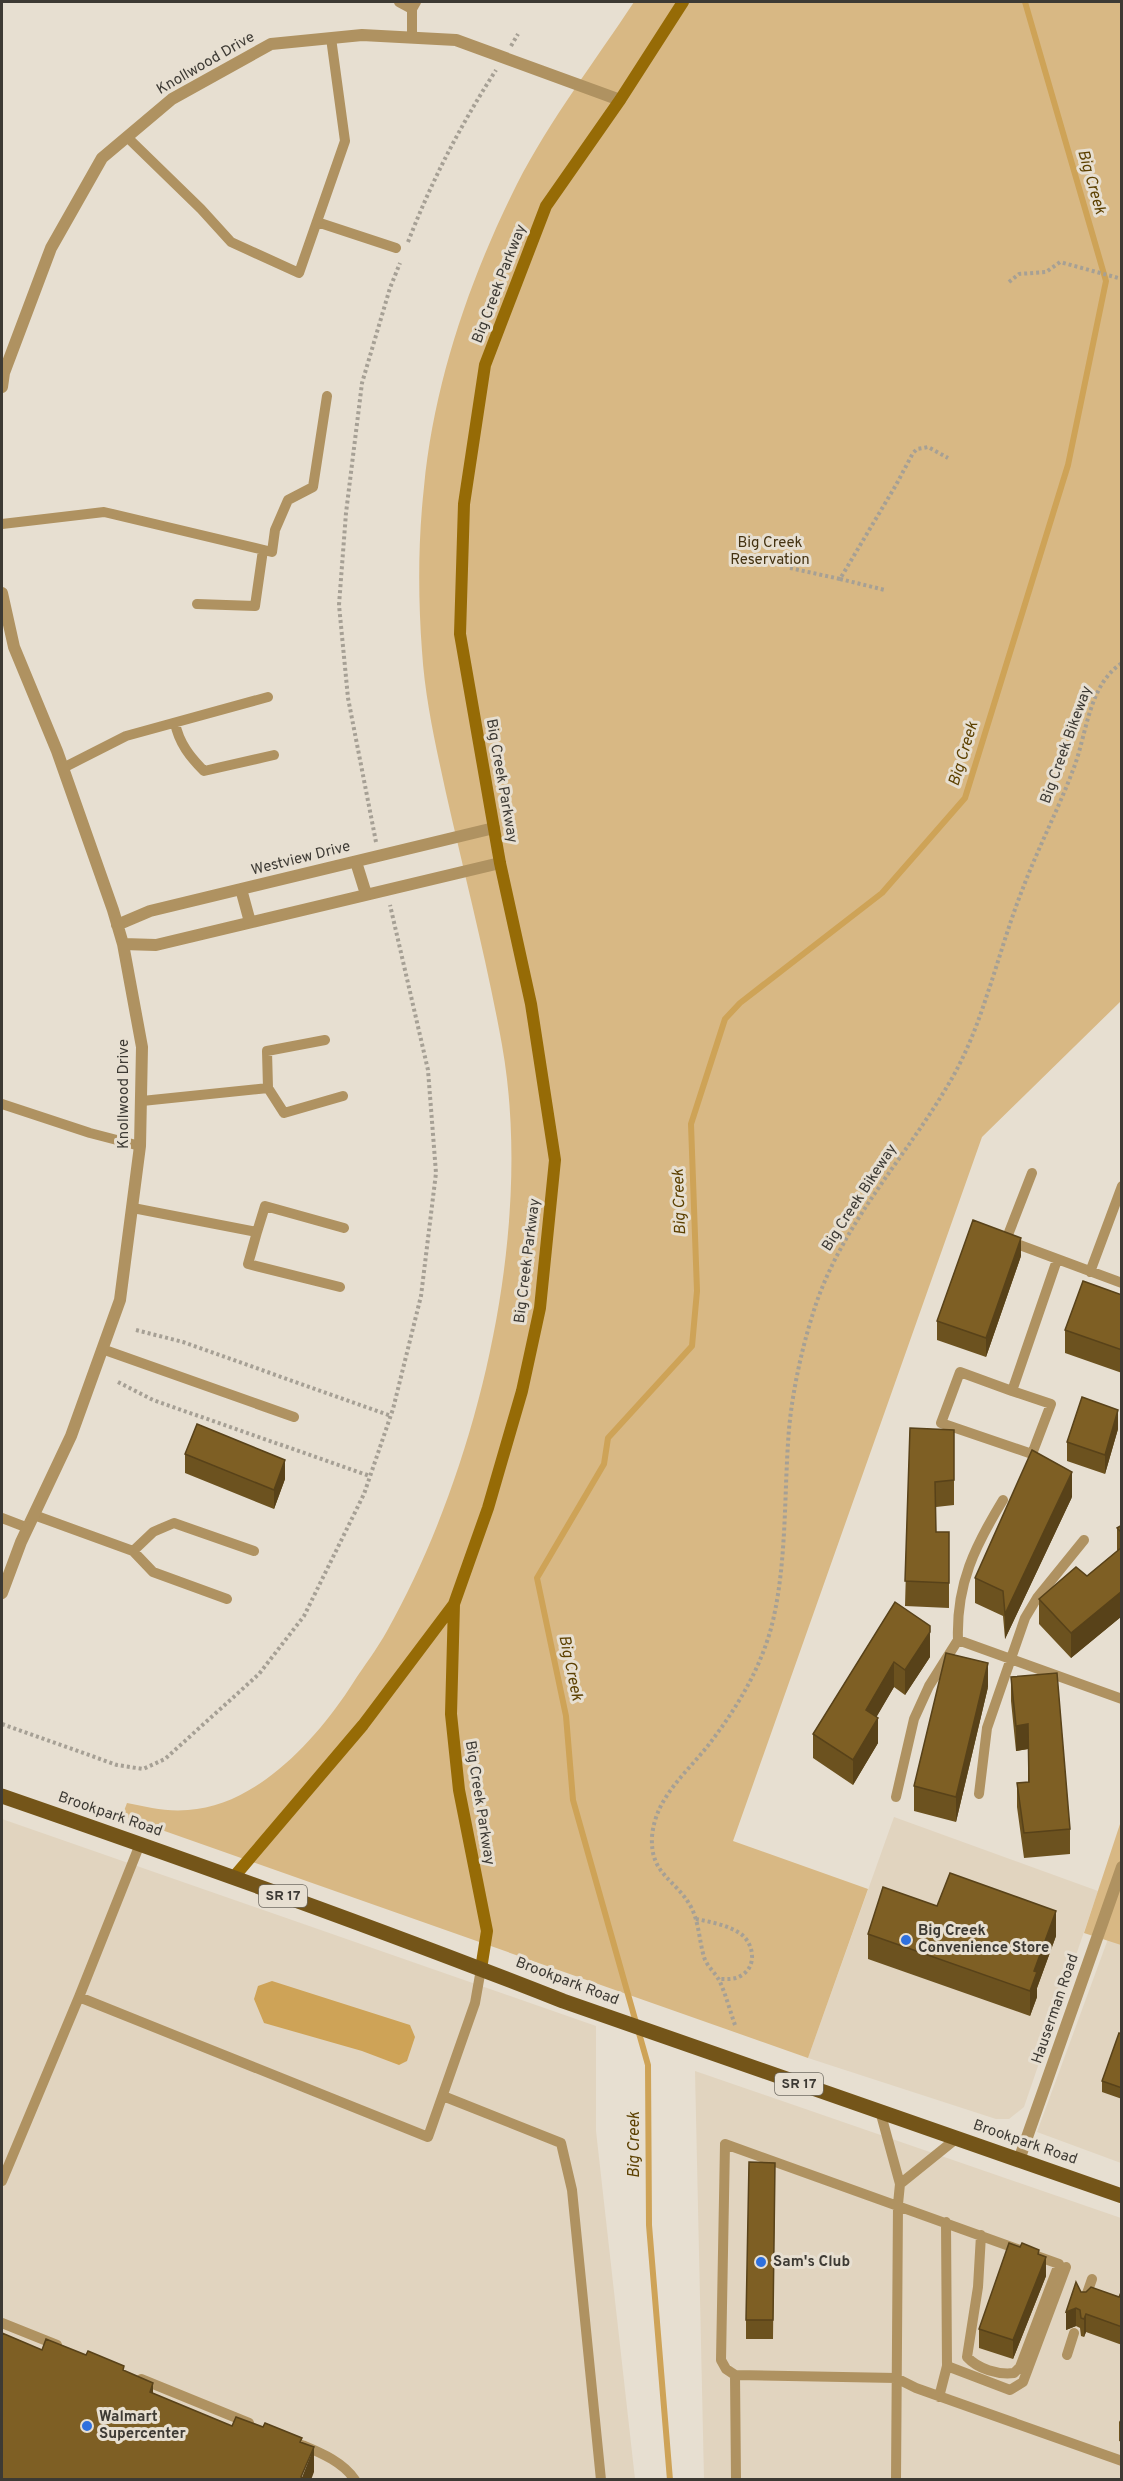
<svg xmlns="http://www.w3.org/2000/svg" width="1123" height="2481" font-family="Overpass,sans-serif">
<style>
.built{fill:#e1d4bf}
.green{fill:#d8b884}
.water{fill:#cea357}
.lines{fill:none;stroke-linecap:round;stroke-linejoin:round}
.stream{stroke:#cea357;stroke-width:6}
.path{stroke:#a6a095;stroke-width:4;stroke-dasharray:3 3;stroke-linecap:butt}
.lane{stroke:#af9261;stroke-width:10}
.street{stroke:#af9261;stroke-width:12}
.secondary{stroke:#966b06;stroke-width:12}
.primary{stroke:#745519;stroke-width:15}
.wall{fill:#6c521f}
.shaded-wall{fill:#584219}
.building{fill:#7e5f24;stroke:#584219;stroke-width:1.5}
.poi-dot{fill:#2f70dd;stroke:#e7dfd1;stroke-width:2}
.labels{text-anchor:middle;dominant-baseline:central;stroke-width:6;stroke-linejoin:round;paint-order:stroke}
.shield{fill:#e7dfd1;stroke:#706c63;stroke-width:1.5}
.shield-label{font-size:14px;font-weight:bold;fill:#3d3a34}
.street-label{font-size:15px;fill:#3d3a34;stroke:#e7dfd1}
.park-label{font-size:15px;fill:#443211;stroke:#e7dfd1}
.poi-label{font-size:15px;font-weight:bold;fill:#3d3a34;stroke:#e7dfd1;text-anchor:start}
.water-label{font-size:16px;font-style:italic;fill:#5c4000;stroke:#e7dfd1}
</style>
<rect width="100%" height="100%" fill="#e7dfd1"/>
<path class="built" d="M 894,1817 L 1098,1891 L 1024,2107 L 1009,2119 L 996,2119 L 808,2058 Z
M 2,1819 L 596,2026 L 596,2131 L 635,2479 L 2,2480 Z
M 1108,1939 L 1121,1944 L 1121,2163 L 1037,2132 Z
M 695,2071 L 1121,2218 L 1121,2479 L 704,2479 Z"/>
<path class="green" d="M 634,2 L 1121,2 L 1121,1001 L 982,1137 L 733,1841 L 868,1889 L 808,2058 L 122,1816 L 127,1803 C 147,1807 166,1812 188,1810 C 257,1806 318,1738 353,1683 C 364,1666 377,1649 387,1631 C 478,1469 535,1230 502,1045 C 487,961 465,877 446,793 C 436,747 425,699 422,651 C 418,597 418,541 424,487 C 434,382 470,278 517,184 C 550,120 595,61 634,2 Z
M 1121,1821 L 1121,1945 L 1084,1933 Z"/>
<path class="water" d="M 272,1981 L 410,2025 L 415,2037 L 407,2061 L 399,2065 L 362,2051 L 264,2023 L 254,1999 L 258,1986 Z"/>
<g class="lines">
<path class="stream" d="M 670,2480 L 649,2225 L 648,2065 L 573,1800 L 566,1716 L 537,1578 L 604,1464 L 608,1438 L 692,1346 L 697,1291 L 691,1124 L 725,1019 L 740,1003 L 882,893 L 965,798 L 1068,465 L 1106,281 L 1025,2"/>
<path class="path" d="M 511,46 L 518,34
M 408,242 C 432,180 460,126 496,70
M 1009,282 L 1019,274 L 1046,272 L 1060,262 L 1122,279
M 790,568 L 840,579 L 896,485 L 913,453 L 917,449 L 928,447 L 948,458
M 840,579 L 885,590
M 376,842 L 348,698 L 339,605 L 346,513 L 362,383 L 390,288 L 400,263
M 136,1330 L 183,1342 L 391,1416
M 118,1382 L 153,1400 L 370,1476
M 2,1724 L 117,1765 L 143,1769 L 165,1759 L 259,1674 L 304,1616 L 364,1494 L 393,1409 L 421,1296 L 436,1173 L 428,1070 L 390,905
M 696,1919 C 711,1922 728,1925 741,1934 C 754,1944 757,1966 742,1975 C 735,1980 727,1979 719,1979
M 735,2025 C 730,2011 726,1995 720,1982 C 716,1973 707,1967 704,1957 C 699,1940 699,1922 691,1907 C 676,1879 650,1875 652,1837 C 655,1797 687,1773 710,1743 C 739,1705 764,1663 774,1616 C 787,1555 784,1491 789,1429 C 793,1387 803,1343 816,1304 C 844,1222 905,1158 948,1085 C 965,1057 977,1026 987,995 C 999,960 1009,923 1023,888 C 1038,848 1058,810 1073,770 C 1087,735 1088,685 1122,663"/>
<path class="lane" d="M 399,2 L 412,9
M 412,37 L 412,9 L 416,2
M 127,137 L 201,209 L 231,242 L 299,273 L 345,141 L 331,38
M 317,222 L 396,248
M 2,524 L 104,512 L 272,552 L 275,530 L 288,500 L 313,487 L 327,396
M 197,604 L 255,606 L 263,550
M 175,723 C 179,743 190,757 204,771 L 274,755
M 63,768 L 126,736 L 268,697
M 268,1088 L 284,1113 L 343,1096
M 142,1101 L 268,1088 L 267,1051 L 325,1040
M 2,1104 L 90,1133 L 140,1146
M 1032,1173 L 1006,1240 L 1122,1283
M 133,1208 L 257,1232 L 248,1264 L 340,1287
M 257,1232 L 265,1206 L 344,1228
M 1090,1272 L 1122,1186
M 102,1349 L 294,1417
M 1012,1391 L 1051,1404 L 1032,1454 L 941,1423 L 960,1372 L 1012,1391 L 1057,1260
M 1003,1500 C 975,1546 956,1584 958,1640 L 1122,1699
M 34,1515 L 133,1551 L 153,1572 L 227,1599
M 2,1518 L 28,1528
M 133,1551 L 153,1532 L 174,1523 L 254,1551
M 979,1794 L 987,1728 L 1025,1618 L 1037,1598 L 1084,1540
M 896,1797 L 914,1719 L 929,1686 L 958,1640
M 79,1997 L 428,2137 L 475,2003 L 481,1969
M 443,2096 L 561,2143 L 572,2190 L 601,2480
M 880,2111 L 900,2184 L 898,2204 L 896,2480
M 2,2181 L 79,1997 L 140,1844
M 900,2184 L 957,2138
M 981,2235 L 978,2287 L 967,2357 C 978,2369 998,2375 1014,2373 L 1020,2367 L 1059,2264 L 725,2144 L 721,2360 L 726,2369 L 735,2375 L 896,2378 L 916,2388 L 1122,2461
M 1084,2302 L 1092,2279
M 2,2323 L 57,2345
M 1067,2355 L 1074,2333
M 947,2366 L 1010,2390 L 1023,2382 L 1066,2267
M 735,2375 L 736,2480
M 141,2379 L 249,2423
M 939,2397 L 947,2366 L 946,2222
M 302,2445 C 321,2453 343,2462 355,2480"/>
<path class="street" d="M 2,387 L 4,373 L 51,248 L 102,158 L 172,99 L 271,44 L 362,35 L 456,40 L 620,100
M 2,593 L 14,647 L 57,751 L 113,910 L 123,944 L 142,1047 L 140,1146 L 120,1300 L 71,1436 L 21,1542 L 2,1593
M 356,862 L 366,894
M 241,889 L 250,922
M 117,925 L 150,911 L 494,828
M 123,944 L 156,945 L 500,863
M 1019,2160 L 1122,1867"/>
<path class="secondary" d="M 233,1878 L 363,1725 L 454,1604
M 481,1969 L 487,1931 L 459,1790 L 451,1714 L 454,1604 L 488,1508 L 522,1391 L 540,1308 L 555,1160 L 531,1004 L 500,863 L 460,634 L 464,504 L 485,365 L 546,206 L 620,100 L 683,2"/>
<path class="primary" d="M 2,1796 C 190,1861 378,1928 563,2001 L 1122,2196"/>
</g>
<path class="wall" d="M 1021,1256 L 986,1357 L 937,1340 L 937,1321 Z
M 1122,1295 L 1122,1373 L 1065,1353 L 1065,1330 Z
M 910,1428 L 954,1430 L 954,1505 L 936,1507 L 936,1532 L 949,1532 L 949,1608 L 905,1606 Z
M 1118,1429 L 1105,1474 L 1067,1461 L 1067,1442 Z
M 185,1454 L 285,1479 L 274,1509 L 185,1473 Z
M 1072,1497 L 1005,1639 L 1003,1616 L 975,1603 L 975,1578 Z
M 1122,1525 L 1122,1616 L 1071,1658 L 1039,1624 L 1039,1599 L 1087,1576 L 1117,1551 L 1117,1528 Z
M 895,1602 L 930,1657 L 905,1695 L 894,1687 L 876,1717 L 878,1743 L 853,1785 L 813,1758 L 813,1734 Z
M 1011,1677 L 1070,1829 L 1070,1854 L 1024,1858 L 1017,1807 L 1017,1783 L 1028,1782 L 1028,1749 L 1016,1751 L 1011,1701 Z
M 988,1687 L 956,1822 L 914,1811 L 914,1786 Z
M 937,1906 L 1056,1936 L 1037,1988 L 1037,1997 L 1030,2016 L 868,1959 L 868,1934 Z
M 1122,2034 L 1122,2099 L 1102,2092 L 1102,2081 Z
M 775,2163 L 773,2339 L 746,2339 L 746,2320 Z
M 1039,2254 L 1046,2276 L 1013,2359 L 979,2348 L 979,2329 Z
M 1122,2290 L 1122,2345 L 1086,2332 L 1084,2337 L 1081,2336 L 1080,2328 L 1076,2326 L 1066,2330 L 1081,2292 L 1119,2297 Z
M 1122,2417 L 1122,2442 L 1119,2441 L 1119,2422 Z"/>
<path class="shaded-wall" d="M 1021,1238 L 1021,1256 L 986,1357 L 986,1338 Z
M 1118,1410 L 1118,1429 L 1105,1474 L 1105,1455 Z
M 285,1460 L 285,1479 L 274,1509 L 274,1490 Z
M 1072,1472 L 1072,1497 L 1005,1639 L 1005,1614 Z
M 1122,1591 L 1122,1616 L 1071,1658 L 1071,1633 Z
M 930,1632 L 930,1657 L 905,1695 L 905,1670 Z
M 894,1662 L 894,1687 L 866,1735 L 866,1710 Z
M 988,1663 L 988,1687 L 956,1822 L 956,1797 Z
M 878,1718 L 878,1743 L 853,1785 L 853,1760 Z
M 1028,1724 L 1028,1749 L 1016,1751 L 1016,1726 Z
M 1056,1911 L 1056,1936 L 1037,1988 L 1037,1997 L 1030,2016 L 1030,1991 L 1034,1971 Z
M 1046,2257 L 1046,2276 L 1013,2359 L 1013,2340 Z
M 1076,2308 L 1076,2326 L 1066,2330 L 1066,2312 Z
M 1086,2314 L 1086,2332 L 1084,2337 L 1084,2319 Z
M 153,2383 L 153,2407 L 150,2392 Z
M 314,2447 L 314,2472 L 311,2480 L 301,2480 Z"/>
<path class="building" d="M 973,1220 L 1021,1238 L 986,1338 L 937,1321 Z
M 1083,1281 L 1122,1295 L 1122,1350 L 1065,1330 Z
M 1082,1397 L 1118,1410 L 1105,1455 L 1067,1442 Z
M 197,1424 L 285,1460 L 274,1490 L 185,1454 Z
M 910,1428 L 954,1430 L 954,1480 L 935,1482 L 936,1532 L 949,1532 L 949,1583 L 905,1581 Z
M 1032,1450 L 1072,1472 L 1005,1614 L 1003,1591 L 975,1578 Z
M 1122,1525 L 1122,1533 L 1117,1528 Z
M 1122,1547 L 1122,1591 L 1071,1633 L 1039,1599 L 1076,1567 L 1087,1576 Z
M 895,1602 L 930,1626 L 930,1632 L 905,1670 L 894,1662 L 866,1710 L 878,1718 L 853,1760 L 813,1734 Z
M 946,1653 L 988,1663 L 956,1797 L 914,1786 Z
M 1057,1673 L 1070,1829 L 1024,1833 L 1017,1783 L 1029,1782 L 1028,1724 L 1016,1726 L 1011,1677 Z
M 950,1873 L 1056,1911 L 1034,1971 L 1037,1972 L 1030,1991 L 868,1934 L 883,1887 L 937,1906 Z
M 1119,2033 L 1122,2034 L 1122,2088 L 1102,2081 Z
M 749,2162 L 775,2163 L 773,2320 L 746,2320 Z
M 1009,2243 L 1020,2247 L 1022,2243 L 1039,2250 L 1038,2254 L 1046,2257 L 1013,2340 L 979,2329 Z
M 1076,2282 L 1081,2292 L 1086,2292 L 1091,2287 L 1119,2297 L 1122,2290 L 1122,2327 L 1086,2314 L 1084,2319 L 1081,2318 L 1080,2310 L 1076,2308 L 1066,2312 Z
M 2,2333 L 42,2350 L 46,2339 L 86,2355 L 88,2351 L 124,2366 L 123,2370 L 153,2383 L 150,2392 L 232,2426 L 236,2417 L 263,2427 L 265,2423 L 302,2438 L 300,2442 L 314,2447 L 301,2477 L 306,2480 L 2,2480 Z"/>
<g class="poi-dot">
<circle cx="906" cy="1940" r="6"/>
<circle cx="761" cy="2262" r="6"/>
<circle cx="87" cy="2426" r="6"/>
</g>
<g class="labels">
<g class="shield">
<rect x="259" y="1885" width="48" height="22" rx="4.5"/>
<rect x="775" y="2073" width="48" height="22" rx="4.5"/>
</g>
<g class="shield-label">
<text x="283" y="1896">SR 17</text>
<text x="799" y="2084">SR 17</text>
</g>
<g class="street-label">
<text transform="translate(206 64) rotate(-30)">Knollwood Drive</text>
<text transform="translate(500 284) rotate(-69)">Big Creek Parkway</text>
<text transform="translate(1067 745) rotate(-70)">Big Creek Bikeway</text>
<text transform="translate(501 781) rotate(80)">Big Creek Parkway</text>
<text transform="translate(301 859) rotate(-14)">Westview Drive</text>
<text transform="translate(124 1094) rotate(-90)">Knollwood Drive</text>
<text transform="translate(860 1198) rotate(-57)">Big Creek Bikeway</text>
<text transform="translate(528 1261) rotate(-83)">Big Creek Parkway</text>
<text transform="translate(479 1803) rotate(81)">Big Creek Parkway</text>
<text transform="translate(110 1815) rotate(19)">Brookpark Road</text>
<text transform="translate(567 1982) rotate(21)">Brookpark Road</text>
<text transform="translate(1056 2009) rotate(-71)">Hauserman Road</text>
<text transform="translate(1025 2143) rotate(19)">Brookpark Road</text>
</g>
<g class="park-label">
<text x="770" y="543">Big Creek<tspan x="770" dy="17">Reservation</tspan></text>
</g>
<g class="poi-label">
<text x="918" y="1931">Big Creek<tspan x="918" dy="17">Convenience Store</tspan></text>
<text x="773" y="2262">Sam's Club</text>
<text x="99" y="2417">Walmart<tspan x="99" dy="17">Supercenter</tspan></text>
</g>
<g class="water-label">
<text transform="translate(1091 182) rotate(74)">Big Creek</text>
<text transform="translate(964 754) rotate(-73)">Big Creek</text>
<text transform="translate(680 1202) rotate(-92)">Big Creek</text>
<text transform="translate(570 1668) rotate(78)">Big Creek</text>
<text transform="translate(635 2145) rotate(-90)">Big Creek</text>
</g>
</g>
<rect width="1123" height="2481" fill="none" stroke="#3d3a34" stroke-width="6"/>
</svg>
